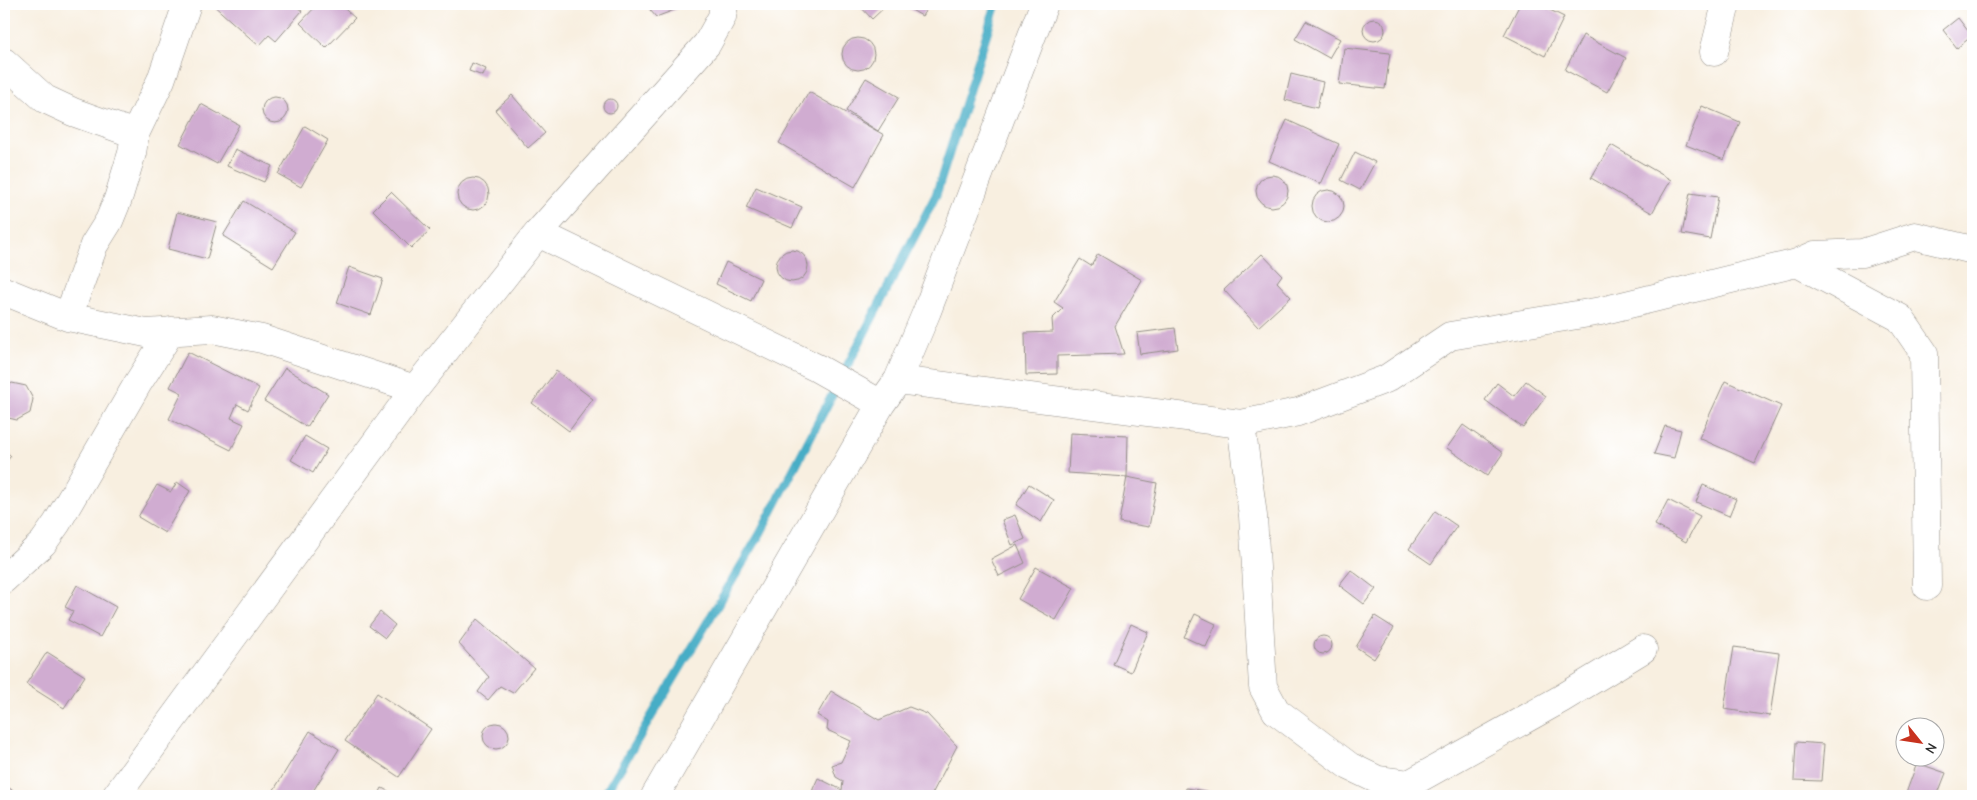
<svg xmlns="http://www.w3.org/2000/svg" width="1977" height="800" font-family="'Comic Neue',sans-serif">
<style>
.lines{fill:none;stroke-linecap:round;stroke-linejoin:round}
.stream{stroke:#47adc6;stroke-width:9}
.building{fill:#d0acd1}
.minor-casing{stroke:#928d86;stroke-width:29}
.minor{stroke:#fff;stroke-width:28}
</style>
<rect width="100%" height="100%" fill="#fff"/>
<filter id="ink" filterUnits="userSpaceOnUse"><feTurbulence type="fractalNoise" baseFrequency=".02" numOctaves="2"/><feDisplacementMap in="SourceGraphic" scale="10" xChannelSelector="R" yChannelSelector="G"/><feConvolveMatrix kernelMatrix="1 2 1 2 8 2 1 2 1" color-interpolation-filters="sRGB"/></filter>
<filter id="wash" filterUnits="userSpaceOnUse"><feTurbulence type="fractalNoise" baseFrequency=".0096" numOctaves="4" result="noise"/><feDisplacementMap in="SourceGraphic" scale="20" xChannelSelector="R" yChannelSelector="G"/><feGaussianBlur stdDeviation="1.12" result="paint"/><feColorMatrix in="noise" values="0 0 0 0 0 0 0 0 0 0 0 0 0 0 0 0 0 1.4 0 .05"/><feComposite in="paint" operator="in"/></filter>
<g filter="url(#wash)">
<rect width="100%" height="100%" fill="#f8efe0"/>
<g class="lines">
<path class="stream" d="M 604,796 L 760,534 L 936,195 L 996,4"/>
</g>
<g id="blocks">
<path class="building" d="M 212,4 L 293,4 L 302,11 L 276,41 L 269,35 L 259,46 Z
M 318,4 L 339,4 L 355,18 L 326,48 L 300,23 Z
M 645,4 L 672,4 L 677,9 L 656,17 Z
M 858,4 L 888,4 L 872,19 Z
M 901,4 L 930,4 L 922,16 Z
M 1520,4 L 1538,4 L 1564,17 L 1545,56 L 1504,35 Z
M 1958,18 L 1972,36 L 1957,48 L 1943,30 Z
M1363 30a11 11 0 1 1 22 0a11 11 0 1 1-22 0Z
M 1306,21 L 1340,39 L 1329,58 L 1295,39 Z
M 1583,35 L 1626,58 L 1607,92 L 1565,70 Z
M842 54a16 16 0 1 1 32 0a16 16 0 1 1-32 0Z
M 1344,48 L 1390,53 L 1385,89 L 1339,84 Z
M 472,63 L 486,69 L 483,76 L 469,71 Z
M 1291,74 L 1323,82 L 1317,108 L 1285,100 Z
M 866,78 L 899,97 L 878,131 L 846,111 Z
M 809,92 L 884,135 L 855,187 L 779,143 Z
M 512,95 L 545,133 L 528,148 L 495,110 Z
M262 110a13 13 0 1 1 26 0a13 13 0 1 1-26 0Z
M603 106a7 7 0 1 1 14 0a7 7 0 1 1-14 0Z
M 201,104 L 239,125 L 217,164 L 180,144 Z
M 1702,106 L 1740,122 L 1724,160 L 1686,145 Z
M 1287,120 L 1339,144 L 1321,184 L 1269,161 Z
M 305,126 L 328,140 L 301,187 L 278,174 Z
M 1611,145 L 1671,180 L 1652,213 L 1591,178 Z
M 235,149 L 272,166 L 264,182 L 227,166 Z
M 1355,152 L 1375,162 L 1360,190 L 1341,180 Z
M1256 191a16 16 0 1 1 32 0a16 16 0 1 1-32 0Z
M457 194a16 16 0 1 1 32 0a16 16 0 1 1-32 0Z
M 756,187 L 802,207 L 792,228 L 746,208 Z
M 4,190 L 8,200 L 4,209 Z
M1312 206a16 16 0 1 1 32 0a16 16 0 1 1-32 0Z
M 391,192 L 430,230 L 411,248 L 373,210 Z
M 1690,193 L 1718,197 L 1710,239 L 1682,234 Z
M 244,201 L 295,232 L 273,267 L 223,236 Z
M 177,212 L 217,222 L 207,259 L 168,249 Z
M776 266a16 16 0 1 1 32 0a16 16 0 1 1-32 0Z
M 1098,254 L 1142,280 L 1115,326 L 1124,354 L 1057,356 L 1057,374 L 1026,375 L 1025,333 L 1053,332 L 1052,319 L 1063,308 L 1054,302 L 1080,259 L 1091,266 Z
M 1262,254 L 1282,275 L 1277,282 L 1291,297 L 1258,327 L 1224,290 Z
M 726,262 L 761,279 L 751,301 L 716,284 Z
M 349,267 L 383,279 L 371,315 L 337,303 Z
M 1175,328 L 1178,349 L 1140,354 L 1137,333 Z
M 188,352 L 259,388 L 248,410 L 237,404 L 231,418 L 244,424 L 231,450 L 169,419 L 182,393 L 170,387 Z
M 285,368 L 328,394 L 307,427 L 264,401 Z
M 556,371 L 593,399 L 569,431 L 532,403 Z
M 1526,381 L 1546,396 L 1523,428 L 1485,400 L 1497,383 L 1514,396 Z
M 1725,381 L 1781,406 L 1755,463 L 1699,438 Z
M 12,383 L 26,386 L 33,399 L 30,413 L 17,420 L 4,417 L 4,388 Z
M 1463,425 L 1503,453 L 1487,476 L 1447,448 Z
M 1665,426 L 1681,430 L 1674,458 L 1654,454 Z
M 1070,433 L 1128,436 L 1127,477 L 1157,483 L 1149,527 L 1119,522 L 1127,477 L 1068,473 Z
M 305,436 L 327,449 L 313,473 L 291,460 Z
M 4,450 L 11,456 L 4,464 Z
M 177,482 L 190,491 L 165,533 L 138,517 L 157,485 L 171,492 Z
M 1029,484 L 1054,500 L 1041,522 L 1016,505 Z
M 1703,485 L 1736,499 L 1729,516 L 1696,502 Z
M 1668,500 L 1700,516 L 1686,542 L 1655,525 Z
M 1435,511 L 1457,526 L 1431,564 L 1409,549 Z
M 1015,515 L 1025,539 L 1012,545 L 1002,520 Z
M 1017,545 L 1025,563 L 999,576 L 991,559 Z
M 1036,567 L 1074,588 L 1056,620 L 1018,599 Z
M 1351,570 L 1376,589 L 1364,604 L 1339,585 Z
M 77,585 L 116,607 L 100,637 L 68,620 L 73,611 L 65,607 Z
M 380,612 L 395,625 L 385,638 L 369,626 Z
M 1195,614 L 1216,624 L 1206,647 L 1184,637 Z
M 1375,616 L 1394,628 L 1374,659 L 1356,647 Z
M 477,619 L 534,668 L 513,693 L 500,686 L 488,700 L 478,692 L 489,677 L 459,644 Z
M 1131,624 L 1148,632 L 1131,672 L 1113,664 Z
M1314 645a9 9 0 1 1 18 0a9 9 0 1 1-18 0Z
M 1734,647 L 1779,653 L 1770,716 L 1724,709 Z
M 47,652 L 85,676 L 64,708 L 26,684 Z
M 831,691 L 879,720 L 909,707 L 927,714 L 957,746 L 931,796 L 812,796 L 813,789 L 818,778 L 842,790 L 843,781 L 836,777 L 832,765 L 841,762 L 851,741 L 827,730 L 828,722 L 817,715 Z
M 377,693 L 431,729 L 399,777 L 345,741 Z
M483 736a13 13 0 1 1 26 0a13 13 0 1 1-26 0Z
M 310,731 L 339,749 L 310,796 L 278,796 L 272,793 Z
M 1796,742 L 1824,744 L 1821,781 L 1794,780 Z
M 1917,763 L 1946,773 L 1937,796 L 1905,796 Z
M 9,788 L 21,796 L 4,796 Z
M 382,788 L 398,796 L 378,796 Z
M 1186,788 L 1212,792 L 1212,796 L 1185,796 Z"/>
</g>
</g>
<g filter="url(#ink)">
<use href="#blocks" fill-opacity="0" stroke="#928d86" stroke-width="1"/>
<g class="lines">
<g class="minor-casing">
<path id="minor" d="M 1714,52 L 1726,4
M 4,62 L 45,99 L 73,112 L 135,134
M 538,233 L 817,368 L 881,404
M 1797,263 L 1900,318 L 1924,353 L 1927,586
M 4,291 L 68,317 L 146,333 L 212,329 L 262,339 L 415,389
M 68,317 L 94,245 L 109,221 L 118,199 L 132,153 L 135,134 L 161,80 L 187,4
M 898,380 L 1241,424 L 1298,412 L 1386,379 L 1450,336 L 1601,311 L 1797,263 L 1815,255 L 1862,253 L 1915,236 L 1973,250
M 1241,424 L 1253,516 L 1263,687 L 1276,711 L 1349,766 L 1378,780 L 1409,784 L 1561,699 L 1643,649
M 4,579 L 43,543 L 57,523 L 138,383 L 171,331
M 116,796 L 415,389 L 538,233 L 707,44 L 722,17 L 724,4
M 655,796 L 881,404 L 898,380 L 927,311 L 1044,4"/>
</g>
<use href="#minor" class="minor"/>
</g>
</g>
<rect width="1977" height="800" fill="none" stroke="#fff" stroke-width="20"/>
<g transform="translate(1920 742) rotate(120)"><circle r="24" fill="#ffffff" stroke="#aaaaaa"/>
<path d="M0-4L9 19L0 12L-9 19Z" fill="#c8321e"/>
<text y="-8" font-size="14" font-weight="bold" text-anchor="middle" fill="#2b2b2b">N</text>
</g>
</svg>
